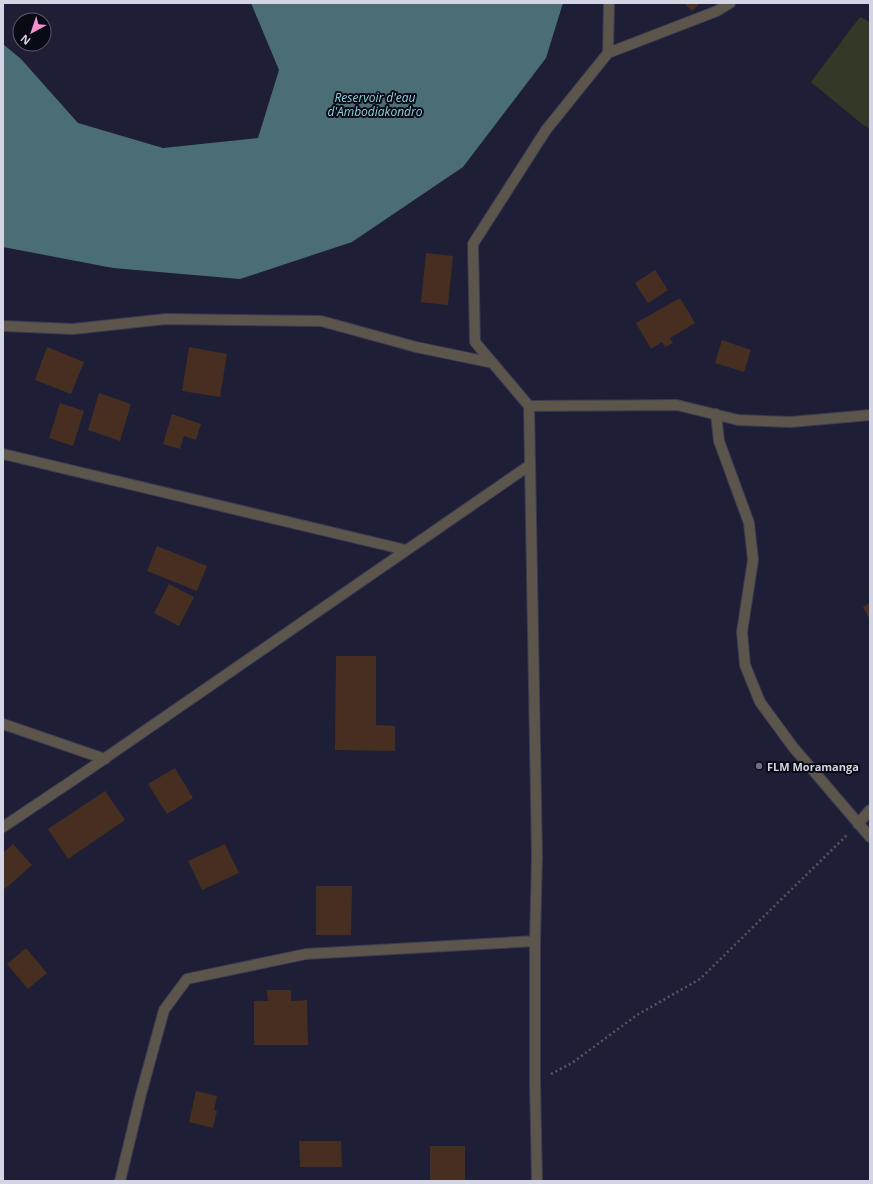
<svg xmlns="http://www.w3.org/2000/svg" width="873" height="1184" font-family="'Open Sans',sans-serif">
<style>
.green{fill:#343927}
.water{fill:#4b6d76}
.building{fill:#462f21}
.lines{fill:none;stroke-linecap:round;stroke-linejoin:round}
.street-casing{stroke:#3b3b52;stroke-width:12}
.path{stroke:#56576c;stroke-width:2.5;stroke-dasharray:2 3;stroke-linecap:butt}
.street{stroke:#5c554b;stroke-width:10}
.worship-dot{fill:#6b7280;stroke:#090a14;stroke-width:1.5}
.labels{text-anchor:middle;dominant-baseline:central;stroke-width:4;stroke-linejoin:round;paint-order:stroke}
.poi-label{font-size:11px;font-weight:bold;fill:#d3d4e4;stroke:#090a14;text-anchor:start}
.water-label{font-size:12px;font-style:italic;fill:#8fd0e3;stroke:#090a14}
</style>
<rect width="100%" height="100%" fill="#1e1e36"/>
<path class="green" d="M 860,17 L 870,22 L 870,129 L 862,124 L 811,82 Z"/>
<path class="water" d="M 251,3 L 563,3 L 546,58 L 463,167 L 352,242 L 240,279 L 113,268 L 3,247 L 3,44 L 21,59 L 78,123 L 163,148 L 258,138 L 279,70 Z"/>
<path class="building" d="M 684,3 L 700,3 L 692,11 Z
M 426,253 L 453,256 L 448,305 L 421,302 Z
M 655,270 L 668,290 L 648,303 L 635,283 Z
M 680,298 L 695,323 L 670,338 L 673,343 L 665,347 L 662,342 L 651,349 L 636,323 Z
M 722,340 L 751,350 L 744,372 L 715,363 Z
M 47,347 L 84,362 L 71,394 L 35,380 Z
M 189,347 L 227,354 L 220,397 L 182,391 Z
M 99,393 L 131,404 L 120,441 L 88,430 Z
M 60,403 L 84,411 L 73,446 L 49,438 Z
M 172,414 L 201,424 L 196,440 L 184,436 L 180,449 L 163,444 Z
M 157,546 L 207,566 L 197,591 L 147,571 Z
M 169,584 L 194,597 L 179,626 L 154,613 Z
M 870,603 L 870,620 L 863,607 Z
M 336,656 L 376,656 L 376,725 L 395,726 L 395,751 L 335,750 Z
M 175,768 L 193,798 L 167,814 L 148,784 Z
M 105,791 L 125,820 L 68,859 L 48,829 Z
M 13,844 L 32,865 L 5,889 L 3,887 L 3,853 Z
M 225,844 L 239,873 L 202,890 L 188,861 Z
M 316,886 L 352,886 L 351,935 L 316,935 Z
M 26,948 L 47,973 L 28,989 L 7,964 Z
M 267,990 L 291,990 L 291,1001 L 307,1000 L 308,1045 L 254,1045 L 254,1001 L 268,1001 Z
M 196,1091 L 217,1096 L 214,1110 L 217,1111 L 213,1128 L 189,1122 Z
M 299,1141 L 341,1141 L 342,1167 L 300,1167 Z
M 430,1146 L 465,1146 L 465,1181 L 430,1181 Z"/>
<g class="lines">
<g class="street-casing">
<path id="street" d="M 608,53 L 609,3
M 3,326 L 73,329 L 166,319 L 321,321 L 416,347 L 493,363
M 529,406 L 677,405 L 738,420 L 791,422 L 870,415
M 716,414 L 719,441 L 749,523 L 753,560 L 742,632 L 745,665 L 760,702 L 793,747 L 870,837
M 3,454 L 406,550
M 3,724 L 105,759
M 858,824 L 870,810
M 3,827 L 88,770 L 530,465
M 120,1181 L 141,1094 L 164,1010 L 187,979 L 306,954 L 535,941
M 537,1181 L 535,1082 L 535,941 L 537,857 L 529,406 L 475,342 L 473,244 L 546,130 L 608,53 L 717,11 L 730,3"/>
</g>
<path class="path" d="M 551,1074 L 572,1063 L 637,1015 L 700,979 L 847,835"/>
<use href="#street" class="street"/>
</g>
<circle class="worship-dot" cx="759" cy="766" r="4"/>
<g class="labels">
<g class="poi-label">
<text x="767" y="766">FLM Moramanga</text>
</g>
<g class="water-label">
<text x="375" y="97">Reservoir d'eau<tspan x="375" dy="14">d'Ambodiakondro</tspan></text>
</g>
</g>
<rect width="873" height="1184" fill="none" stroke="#d3d4e4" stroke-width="8"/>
<g transform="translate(32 32) rotate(220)"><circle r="19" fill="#090a14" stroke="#5a5b67"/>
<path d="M0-3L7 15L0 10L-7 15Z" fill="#f790ce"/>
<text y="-6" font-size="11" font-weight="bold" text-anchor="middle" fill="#d3d4e4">N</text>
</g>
</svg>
